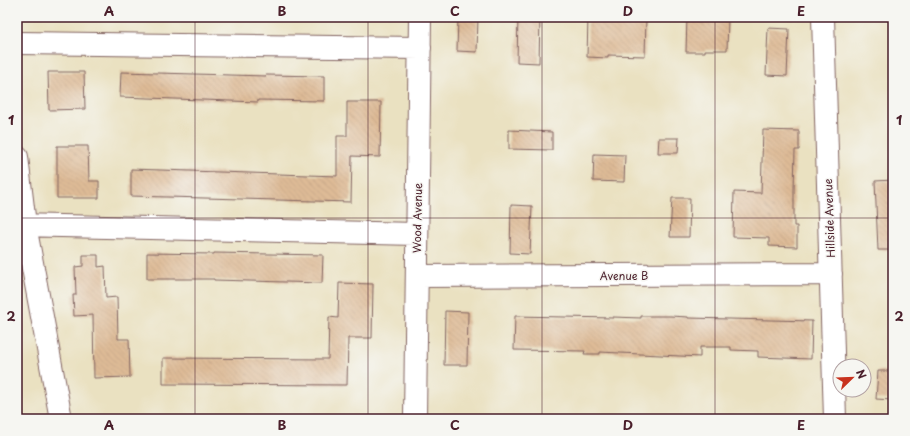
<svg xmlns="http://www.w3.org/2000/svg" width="910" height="436" font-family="'Playpen Sans',sans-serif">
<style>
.building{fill:url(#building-back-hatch)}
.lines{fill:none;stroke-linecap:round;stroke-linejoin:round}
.minor-casing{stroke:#826360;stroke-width:24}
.minor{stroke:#fff;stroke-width:22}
.grid{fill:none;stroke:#4a1f2b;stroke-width:1;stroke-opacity:0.55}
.labels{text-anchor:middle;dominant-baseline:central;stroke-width:3;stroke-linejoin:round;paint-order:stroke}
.street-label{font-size:11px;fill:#4a1f2b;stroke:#f6f6f2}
.neatline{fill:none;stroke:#4a1f2b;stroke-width:1.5}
.grid-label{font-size:13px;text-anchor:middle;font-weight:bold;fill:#4a1f2b}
</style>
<defs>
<pattern id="building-back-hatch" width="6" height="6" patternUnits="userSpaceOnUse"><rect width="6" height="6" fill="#debb97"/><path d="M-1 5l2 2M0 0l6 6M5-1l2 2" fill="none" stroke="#c0a082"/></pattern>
</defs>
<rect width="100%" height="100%" fill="#f6f6f2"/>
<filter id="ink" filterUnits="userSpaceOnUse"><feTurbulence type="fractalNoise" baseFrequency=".025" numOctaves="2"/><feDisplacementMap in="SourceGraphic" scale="8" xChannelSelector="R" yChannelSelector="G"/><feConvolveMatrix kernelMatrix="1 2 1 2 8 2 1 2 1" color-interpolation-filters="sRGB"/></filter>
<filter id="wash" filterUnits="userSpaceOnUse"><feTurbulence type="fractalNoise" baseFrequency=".012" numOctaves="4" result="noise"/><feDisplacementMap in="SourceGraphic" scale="16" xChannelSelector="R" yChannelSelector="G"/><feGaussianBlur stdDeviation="0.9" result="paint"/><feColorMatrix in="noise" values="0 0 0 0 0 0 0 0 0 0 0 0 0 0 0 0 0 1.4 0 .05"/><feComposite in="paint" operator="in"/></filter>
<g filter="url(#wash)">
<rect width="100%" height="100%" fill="#eae1c1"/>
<g id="blocks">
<path class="building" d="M 458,17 L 478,17 L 477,52 L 457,51 Z
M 518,17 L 540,17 L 539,63 L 517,62 Z
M 588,17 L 646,17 L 645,56 L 608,55 L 608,58 L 587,57 Z
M 687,17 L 706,17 L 706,18 L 728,19 L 727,50 L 705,50 L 705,52 L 686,52 Z
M 768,28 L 789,29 L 787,76 L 766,75 Z
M 48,72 L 84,72 L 85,109 L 49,110 Z
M 121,72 L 266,76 L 266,75 L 324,76 L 324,101 L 258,100 L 258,102 L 120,97 Z
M 347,102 L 381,102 L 380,157 L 352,156 L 351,202 L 131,196 L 131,169 L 337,176 L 337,136 L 347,136 Z
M 509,130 L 552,132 L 552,150 L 509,149 Z
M 763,130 L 799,131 L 799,150 L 795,150 L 794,189 L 794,226 L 797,226 L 797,247 L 769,246 L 769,238 L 733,237 L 734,192 L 761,193 Z
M 659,138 L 679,138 L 678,153 L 658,153 Z
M 57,146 L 88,146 L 89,181 L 99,181 L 99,198 L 57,198 Z
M 594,154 L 625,155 L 624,182 L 593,181 Z
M 893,180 L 893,250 L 878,250 L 875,181 Z
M 672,198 L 690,198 L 689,237 L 670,237 Z
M 511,205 L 532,206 L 530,254 L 510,253 Z
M 147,253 L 214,254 L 214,253 L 323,255 L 322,283 L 214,280 L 214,279 L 147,279 Z
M 83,255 L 98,255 L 98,267 L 105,266 L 106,298 L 117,297 L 118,339 L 129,339 L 130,377 L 94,378 L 93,315 L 74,316 L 73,295 L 76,295 L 75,267 L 83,266 Z
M 339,283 L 373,284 L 372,338 L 348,338 L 347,385 L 163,384 L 163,358 L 328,359 L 329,317 L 338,318 Z
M 445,311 L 468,312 L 467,365 L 444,365 Z
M 515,316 L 613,318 L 613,317 L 641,318 L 641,316 L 670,316 L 688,317 L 688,318 L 812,321 L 811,359 L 758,357 L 758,351 L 731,350 L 731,347 L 700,347 L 700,357 L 600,352 L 600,354 L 584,354 L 585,351 L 514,350 Z
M 878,371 L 893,371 L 893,400 L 876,399 Z"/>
</g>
</g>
<g filter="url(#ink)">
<use href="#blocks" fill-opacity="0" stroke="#826360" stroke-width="1"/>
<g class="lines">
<g class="minor-casing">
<path id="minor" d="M 823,17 L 835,419
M 17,43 L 420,48
M 17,157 L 25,225 L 61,419
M 17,225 L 417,234
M 417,276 L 831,274
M 415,419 L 420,17"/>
</g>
<use href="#minor" class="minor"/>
</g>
</g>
<path class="grid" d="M 195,17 L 195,419M 368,17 L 368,419M 542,17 L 542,419M 715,17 L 715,419M 17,218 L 893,218"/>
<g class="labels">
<g class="street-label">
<text transform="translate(417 218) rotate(-89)">Wood Avenue</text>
<text transform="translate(829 218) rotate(-92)">Hillside Avenue</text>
<text x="624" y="275">Avenue B</text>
</g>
</g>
<rect width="910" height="436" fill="none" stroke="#f6f6f2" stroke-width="44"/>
<g transform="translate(852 378) rotate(67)"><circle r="19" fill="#f6f6f2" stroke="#b1a0a2"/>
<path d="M0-3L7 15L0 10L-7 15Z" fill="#c8321e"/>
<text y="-6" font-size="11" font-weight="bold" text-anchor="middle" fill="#4a1f2b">N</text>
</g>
<rect x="22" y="22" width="866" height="392" class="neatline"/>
<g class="grid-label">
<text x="109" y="16">A</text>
<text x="282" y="16">B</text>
<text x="455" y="16">C</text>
<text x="628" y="16">D</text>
<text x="801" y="16">E</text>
<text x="11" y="125">1</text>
<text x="899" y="125">1</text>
<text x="11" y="321">2</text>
<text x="899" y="321">2</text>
<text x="109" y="430">A</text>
<text x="282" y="430">B</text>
<text x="455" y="430">C</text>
<text x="628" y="430">D</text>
<text x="801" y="430">E</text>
</g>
</svg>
